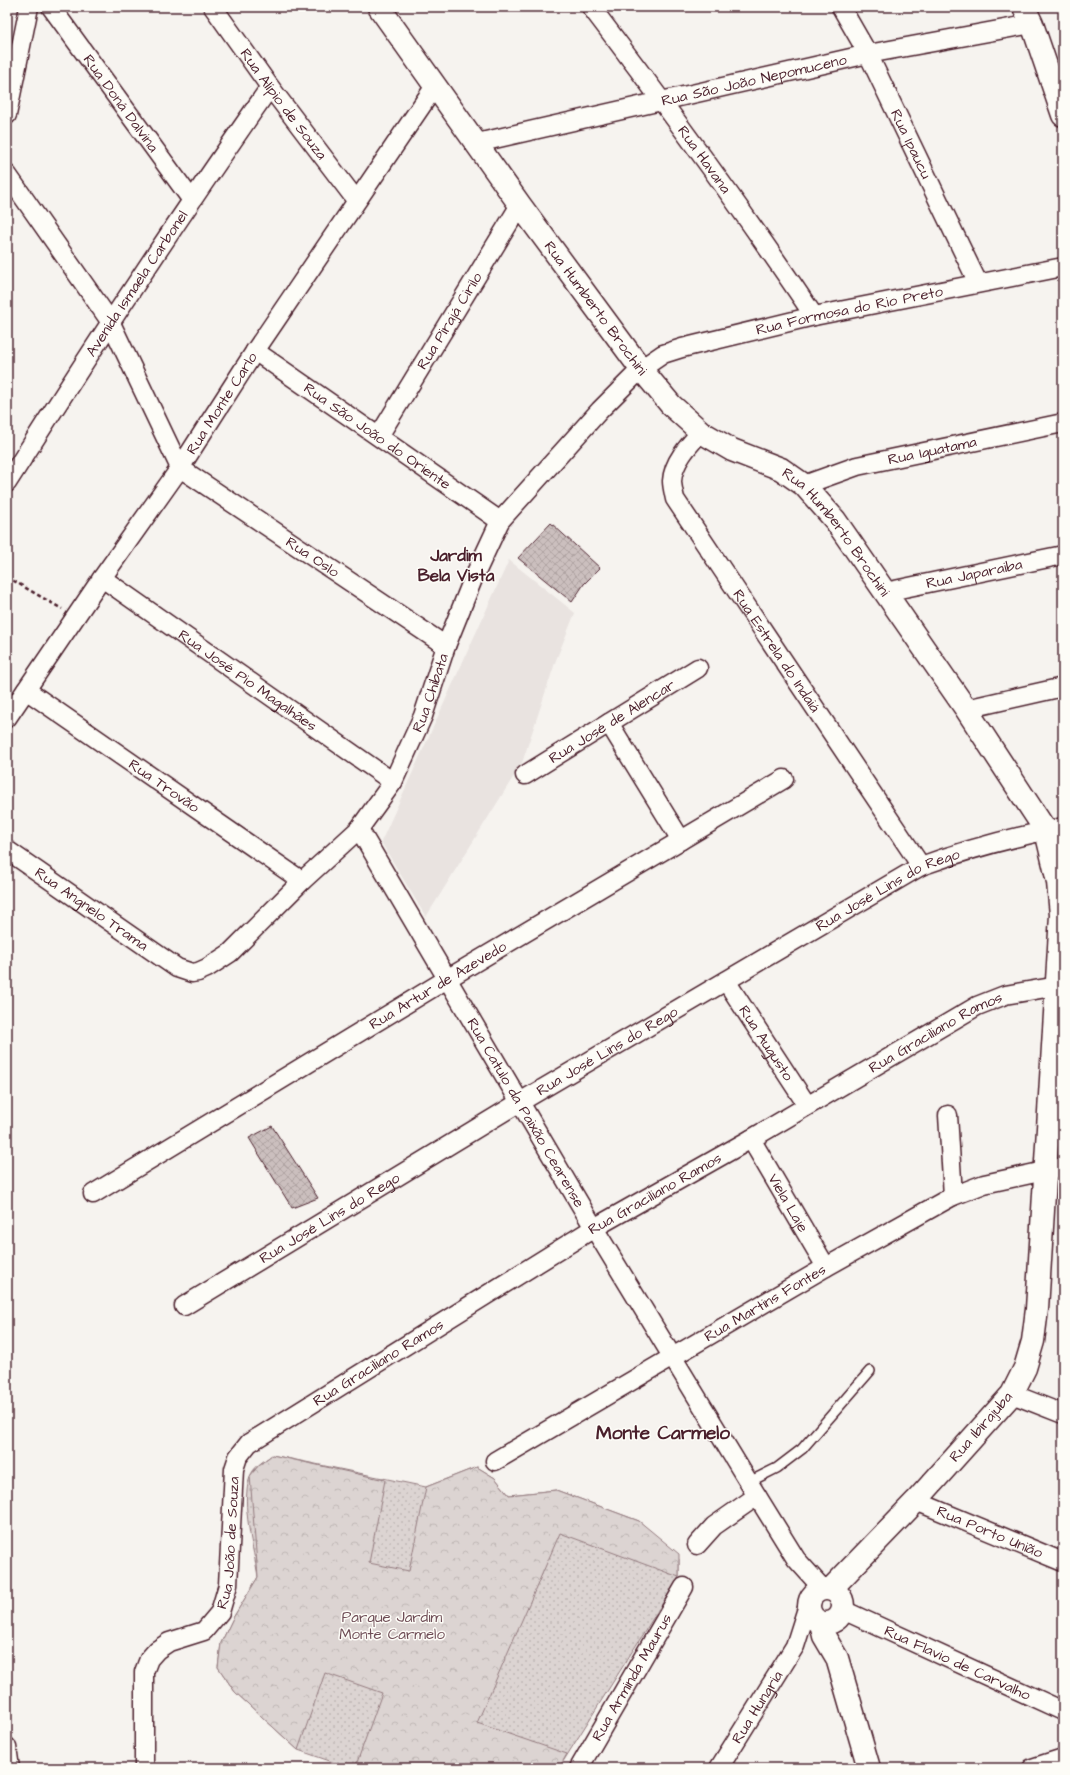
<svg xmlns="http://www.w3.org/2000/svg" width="1070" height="1775" font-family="'Architects Daughter',sans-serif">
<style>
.built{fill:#e9e3e0}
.green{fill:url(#green-dots);stroke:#937a7e}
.forest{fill:url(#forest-crowns);stroke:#937a7e}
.building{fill:url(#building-cross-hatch);stroke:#4a1f2b}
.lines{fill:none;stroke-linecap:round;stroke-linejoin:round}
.lane-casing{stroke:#4a1f2b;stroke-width:12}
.street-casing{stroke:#4a1f2b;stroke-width:21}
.secondary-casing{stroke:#4a1f2b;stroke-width:25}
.path{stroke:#4a1f2b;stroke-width:2.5;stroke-dasharray:4 3;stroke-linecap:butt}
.lane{stroke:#fdfcf7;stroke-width:9}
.street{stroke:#fdfcf7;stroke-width:18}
.secondary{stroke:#fdfcf7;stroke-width:22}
.labels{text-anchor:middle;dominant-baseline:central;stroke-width:3;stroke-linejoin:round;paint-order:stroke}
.street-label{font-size:15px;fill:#4a1f2b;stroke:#fdfcf7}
.park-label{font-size:15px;fill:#6e4c55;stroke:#fdfcf7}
.quarter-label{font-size:17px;font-weight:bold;fill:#4a1f2b;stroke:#fdfcf7}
.district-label{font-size:19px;font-weight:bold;fill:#4a1f2b;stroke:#fdfcf7}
</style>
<defs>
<pattern id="green-dots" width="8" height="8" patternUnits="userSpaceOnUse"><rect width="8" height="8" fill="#dcd4d2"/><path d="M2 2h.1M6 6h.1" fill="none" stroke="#beb6b4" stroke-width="1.8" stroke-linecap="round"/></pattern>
<pattern id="forest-crowns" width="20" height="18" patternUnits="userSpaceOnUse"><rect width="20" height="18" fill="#dcd4d2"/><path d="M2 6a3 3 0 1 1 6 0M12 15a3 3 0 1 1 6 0" fill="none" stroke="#beb6b4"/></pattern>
<pattern id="building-cross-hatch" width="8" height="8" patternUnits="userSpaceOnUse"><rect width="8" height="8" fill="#cbbfbe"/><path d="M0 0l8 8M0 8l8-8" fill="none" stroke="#b0a4a3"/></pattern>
</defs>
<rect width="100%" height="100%" fill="#f6f3ef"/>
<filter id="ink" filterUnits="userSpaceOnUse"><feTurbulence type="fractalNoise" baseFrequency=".025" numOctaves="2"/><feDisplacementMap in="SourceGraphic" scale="8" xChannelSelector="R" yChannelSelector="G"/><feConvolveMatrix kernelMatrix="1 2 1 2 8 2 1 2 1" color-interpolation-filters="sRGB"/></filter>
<g filter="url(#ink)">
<path class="built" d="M 509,560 L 575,613 L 556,660 L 522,763 L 426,917 L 381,842 Z"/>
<path class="green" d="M 272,1455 L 426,1487 L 477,1467 L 495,1478 L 509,1495 L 556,1490 L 639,1521 L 679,1559 L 679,1577 L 559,1768 L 350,1768 L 298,1750 L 235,1692 L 218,1667 L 221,1643 L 233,1618 L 258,1577 C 254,1549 240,1504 250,1477 C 253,1467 264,1461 272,1455 Z"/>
<path class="forest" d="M 272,1455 L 385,1480 L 369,1563 L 409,1571 L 426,1487 L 477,1467 L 495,1478 L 509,1495 L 556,1490 L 639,1521 L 679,1554 L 679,1577 L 560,1533 L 477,1723 L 567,1754 L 559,1768 L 355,1768 L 382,1693 L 325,1673 L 298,1750 L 235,1692 L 218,1667 L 221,1643 L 233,1618 L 258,1577 L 250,1476 L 259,1465 Z"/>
<path class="building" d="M 551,523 L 600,568 L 584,584 L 572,602 L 518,558 Z
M 272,1126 L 318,1198 L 292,1208 L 249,1138 Z"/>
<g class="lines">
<g class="lane-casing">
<path id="lane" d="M 749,1482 L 777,1468 L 802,1449 L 870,1371"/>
</g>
<g class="street-casing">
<g id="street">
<path id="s1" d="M 51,7 L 191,199"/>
<path id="s2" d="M 213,7 L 270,87 L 356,200"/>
<path id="s3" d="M 591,7 C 668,108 743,210 814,316"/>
<path id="s4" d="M 841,7 L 868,54 L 978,283"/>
<path d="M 7,115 L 29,7"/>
<path id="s5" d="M 477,143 L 868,54 L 1032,24"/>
<path id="s6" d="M 7,174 L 110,321 L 180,468 L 446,646"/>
<path id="s7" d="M 255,351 L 500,521"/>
<path id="s8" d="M 701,432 C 689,445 673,462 672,481 C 672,486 674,494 675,499 L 921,866"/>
<path id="s9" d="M 379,436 L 520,205"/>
<path id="s10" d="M 7,483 C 92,349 179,217 270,87"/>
<path id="s11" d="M 804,485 L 857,466 L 1063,423"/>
<path id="s12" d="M 102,578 L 393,782"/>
<path id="s13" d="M 885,592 L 1063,555"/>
<path id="s14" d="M 26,690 L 302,881"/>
<path d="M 966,709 L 1063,687"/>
<path id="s15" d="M 7,718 L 102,578 L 180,468 L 255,351 L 435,86"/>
<path d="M 609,723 L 681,840"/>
<path id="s16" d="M 525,775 L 698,668"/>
<path id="s17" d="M 359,829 L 594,1228 L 757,1496 L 796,1559 L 823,1589"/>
<path id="s18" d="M 7,850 L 177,968 L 192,973 L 198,972 L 207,968 L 230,953 L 302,881 L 359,829 L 393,782 L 423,716 L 446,646 L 473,579 L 500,521 L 600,410 L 641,369 L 663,354 L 682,348 L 814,316 L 1063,267"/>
<path id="s19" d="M 726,981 L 807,1105"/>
<path d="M 948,1115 L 953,1196"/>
<path id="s20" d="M 751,1139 L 826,1267"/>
<path id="s21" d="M 93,1194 L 447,979 L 784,779"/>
<path id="s22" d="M 184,1306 L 520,1102 L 921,866 C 968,849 1014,837 1063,827"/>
<path d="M 1012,1394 L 1063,1414"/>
<path id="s23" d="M 495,1461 L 826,1267 L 953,1196 L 984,1184 L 1063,1167"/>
<path id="s24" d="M 916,1501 L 1063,1562"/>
<path d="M 697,1545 L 714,1526 L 757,1496"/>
<path id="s25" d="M 843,1610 L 1063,1711"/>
<path d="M 7,1747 L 10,1768"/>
<path id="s26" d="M 144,1768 L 144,1672 L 149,1659 L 157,1650 L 169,1642 L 204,1631 L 220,1612 L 228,1585 L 234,1469 L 238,1457 L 249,1443 L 594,1228 L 751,1139 L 977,1006 L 1005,995 L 1058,986"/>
<path id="s27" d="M 579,1768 L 684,1587"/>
<path id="s28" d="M 719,1768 L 795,1646 L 810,1599"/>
<path d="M 1032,1768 L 1063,1758"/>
</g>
</g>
<g class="secondary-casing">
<g id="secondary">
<path id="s29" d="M 379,7 L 520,205 L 641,369 L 671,405 L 701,432 L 732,450 L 781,469 L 804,485 L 835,520 L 966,709 L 1046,831 L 1058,882 L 1061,915 L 1037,1309 L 1033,1341 L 1025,1368 L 1012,1394 L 916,1501 L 831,1589"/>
<path d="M 1024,7 L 1032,24 L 1063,115"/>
<circle cx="826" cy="1606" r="17"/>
<path d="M 821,1623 L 824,1636 L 837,1658 L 869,1768"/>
</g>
</g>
<path class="path" d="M 7,577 L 62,609"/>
<use href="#lane" class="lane"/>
<use href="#street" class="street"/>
<use href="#secondary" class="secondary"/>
</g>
</g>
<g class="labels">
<g class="street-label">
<text stroke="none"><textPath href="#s5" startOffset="284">Rua São João Nepomuceno</textPath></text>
<text stroke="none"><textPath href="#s1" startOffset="119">Rua Doná Dalvina</textPath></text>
<text stroke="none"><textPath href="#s2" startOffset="120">Rua Alípio de Souza</textPath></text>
<text stroke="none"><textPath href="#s4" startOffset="154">Rua Ipaucu</textPath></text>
<text stroke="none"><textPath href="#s3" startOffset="190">Rua Havana</textPath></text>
<text stroke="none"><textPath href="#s10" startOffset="238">Avenida Ismaela Carbonel</textPath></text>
<text stroke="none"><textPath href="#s29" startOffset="371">Rua Humberto Brochini</textPath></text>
<text stroke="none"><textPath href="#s18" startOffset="1211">Rua Formosa do Rio Preto</textPath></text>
<text stroke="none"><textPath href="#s9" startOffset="135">Rua Pirajá Cirilo</textPath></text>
<text stroke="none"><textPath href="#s15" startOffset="381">Rua Monte Carlo</textPath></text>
<text stroke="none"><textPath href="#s7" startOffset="149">Rua São João do Oriente</textPath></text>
<text stroke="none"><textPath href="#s11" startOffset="133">Rua Iguatama</textPath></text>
<text stroke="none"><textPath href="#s29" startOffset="707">Rua Humberto Brochini</textPath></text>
<text stroke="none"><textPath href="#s6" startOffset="502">Rua Oslo</textPath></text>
<text stroke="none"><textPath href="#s13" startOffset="91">Rua Japaraiba</textPath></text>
<text stroke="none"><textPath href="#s8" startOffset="259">Rua Estrela do Indaiá</textPath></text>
<text stroke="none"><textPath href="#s12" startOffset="178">Rua José Pio Magalhães</textPath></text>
<text stroke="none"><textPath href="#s18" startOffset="600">Rua Chibata</textPath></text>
<text stroke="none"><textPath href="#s16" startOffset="102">Rua José de Alencar</textPath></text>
<text stroke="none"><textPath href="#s14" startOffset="168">Rua Trovão</textPath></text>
<text stroke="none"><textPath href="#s22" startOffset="818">Rua José Lins do Rego</textPath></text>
<text stroke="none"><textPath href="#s18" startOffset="103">Rua Angnelo Trama</textPath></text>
<text stroke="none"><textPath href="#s21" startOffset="403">Rua Artur de Azevedo</textPath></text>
<text stroke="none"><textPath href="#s26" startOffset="1173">Rua Graciliano Ramos</textPath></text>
<text stroke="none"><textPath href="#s19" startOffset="74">Rua Augusto</textPath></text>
<text stroke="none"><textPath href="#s22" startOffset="494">Rua José Lins do Rego</textPath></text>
<text stroke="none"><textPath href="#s17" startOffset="329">Rua Catulo da Paixão Cearense</textPath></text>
<text stroke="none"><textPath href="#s26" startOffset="849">Rua Graciliano Ramos</textPath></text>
<text stroke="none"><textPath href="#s20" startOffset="74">Viela Laje</textPath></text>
<text stroke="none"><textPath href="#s22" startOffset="170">Rua José Lins do Rego</textPath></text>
<text stroke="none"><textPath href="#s23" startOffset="313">Rua Martins Fontes</textPath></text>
<text stroke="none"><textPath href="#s26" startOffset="525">Rua Graciliano Ramos</textPath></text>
<text transform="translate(981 1427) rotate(-49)">Rua Ibirajuba</text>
<text stroke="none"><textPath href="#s24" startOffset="80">Rua Porto União</textPath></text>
<text stroke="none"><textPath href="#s26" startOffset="268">Rua João de Souza</textPath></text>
<text stroke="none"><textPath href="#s25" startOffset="126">Rua Flavio de Carvalho</textPath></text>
<text stroke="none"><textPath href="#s27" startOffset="105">Rua Arminda Maurus</textPath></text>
<text stroke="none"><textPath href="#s28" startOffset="72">Rua Hungria</textPath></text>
</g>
<g class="park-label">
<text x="392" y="1617">Parque Jardim<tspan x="392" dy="17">Monte Carmelo</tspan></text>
</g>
<g class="quarter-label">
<text x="456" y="556">Jardim<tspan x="456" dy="20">Bela Vista</tspan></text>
</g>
<g class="district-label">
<text x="663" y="1433">Monte Carmelo</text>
</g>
</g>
<rect width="1070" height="1775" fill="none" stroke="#fdfcf7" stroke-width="24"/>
<rect x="12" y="12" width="1046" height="1751" fill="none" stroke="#4a1f2b" stroke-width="1.5" filter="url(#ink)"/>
</svg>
